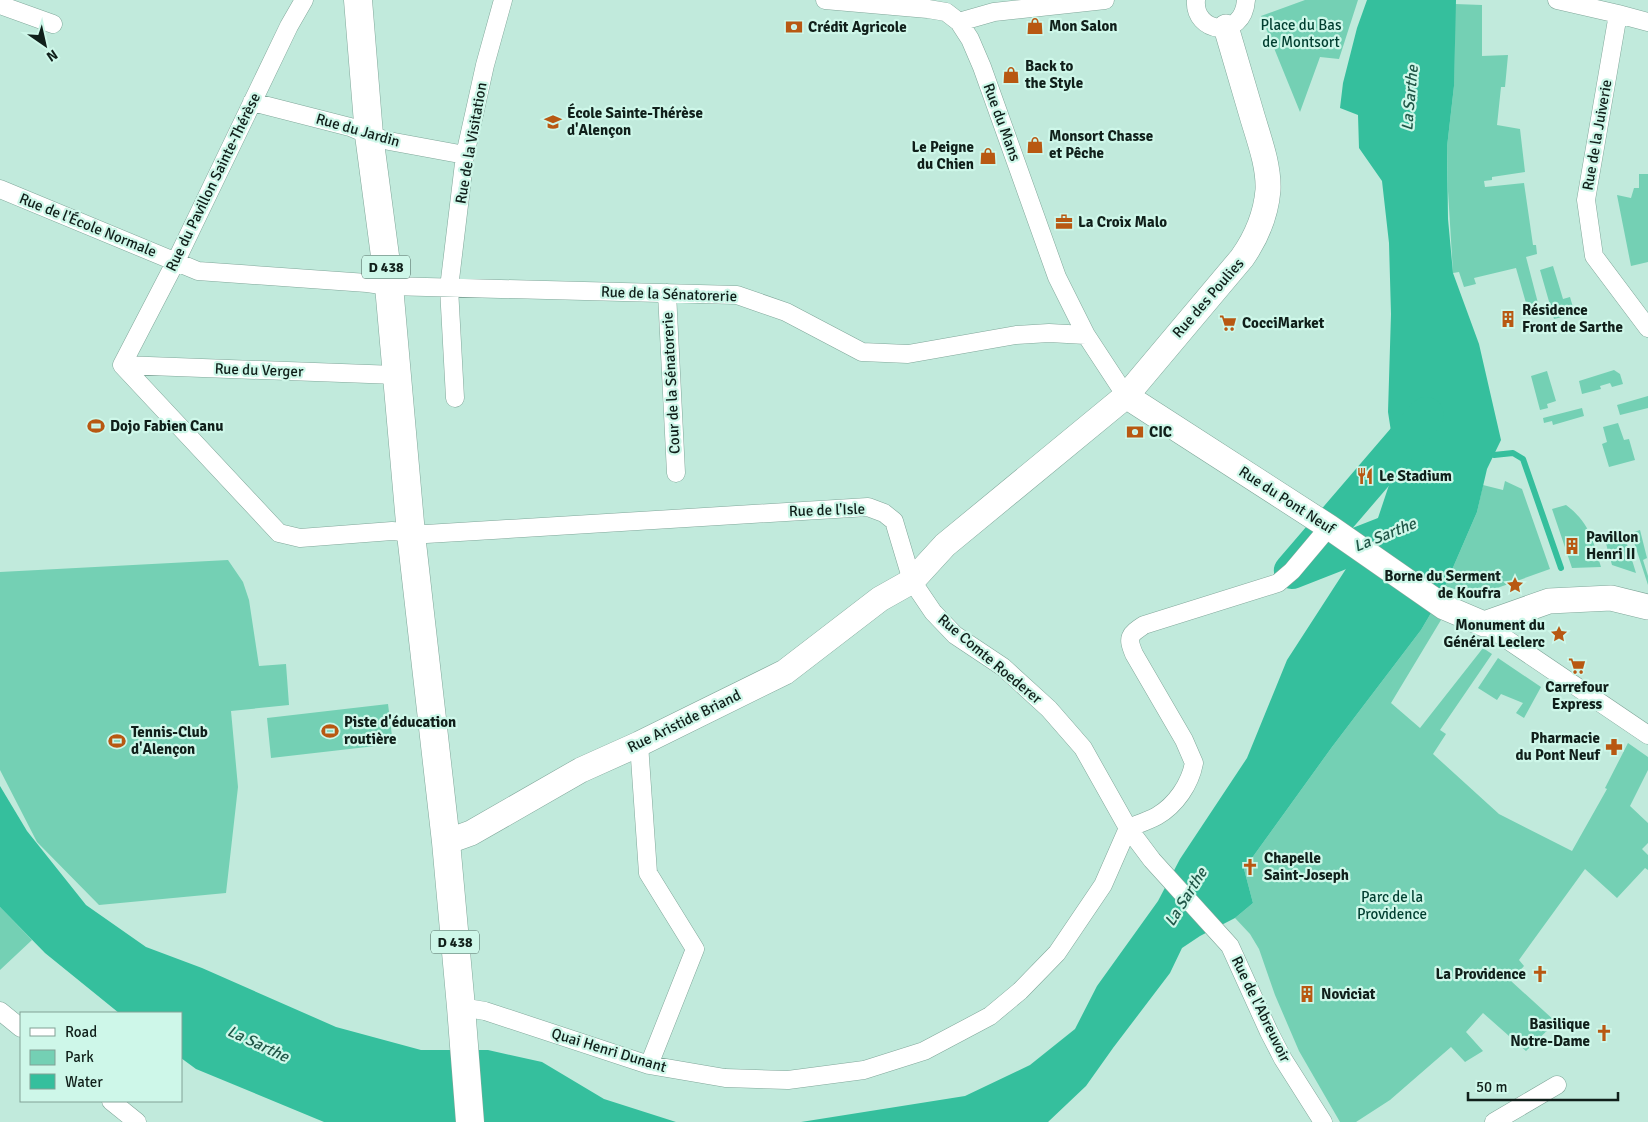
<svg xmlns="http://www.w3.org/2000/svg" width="1648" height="1122" font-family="Signika,sans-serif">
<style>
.green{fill:#74d0b4}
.water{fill:#35bf9d}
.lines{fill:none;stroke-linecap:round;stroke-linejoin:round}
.stream{stroke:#35bf9d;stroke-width:6}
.river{stroke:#35bf9d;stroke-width:36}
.street-casing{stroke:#80a79a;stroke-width:19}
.secondary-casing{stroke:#80a79a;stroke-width:26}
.primary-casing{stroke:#80a79a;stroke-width:29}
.street{stroke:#fff;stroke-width:18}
.secondary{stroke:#fff;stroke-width:25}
.primary{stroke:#fff;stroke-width:28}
.labels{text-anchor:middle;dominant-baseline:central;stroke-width:4.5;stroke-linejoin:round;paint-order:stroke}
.shield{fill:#cef7e9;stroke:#496058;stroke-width:1}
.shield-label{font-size:14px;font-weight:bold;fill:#101f1a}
.park-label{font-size:15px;fill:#013e30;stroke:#cef7e9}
.poi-label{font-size:15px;font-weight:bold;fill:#101f1a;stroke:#cef7e9;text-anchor:start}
.street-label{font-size:15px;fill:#101f1a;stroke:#cef7e9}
.water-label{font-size:16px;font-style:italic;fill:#205647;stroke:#cef7e9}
</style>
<rect width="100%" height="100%" fill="#c1eadc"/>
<path class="green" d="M 1305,0 L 1358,0 L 1339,59 L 1320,57 L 1300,112 L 1261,16 Z
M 1455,4 L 1482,5 L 1482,56 L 1508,55 L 1505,87 L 1501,87 L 1497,125 L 1520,129 L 1525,172 L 1492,177 L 1492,180 L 1484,181 L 1485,187 L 1524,183 L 1533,245 L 1536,245 L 1537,254 L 1526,257 L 1539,307 L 1528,310 L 1516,268 L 1474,278 L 1476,284 L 1464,287 L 1459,272 L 1453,273 L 1448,191 L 1447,147 L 1454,86 Z
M 1639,174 L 1648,174 L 1648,262 L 1631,266 L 1617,195 L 1631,198 L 1634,188 L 1639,188 Z
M 1553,266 L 1563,299 L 1570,297 L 1575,314 L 1554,319 L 1540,270 Z
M 1614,370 L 1620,374 L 1623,384 L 1612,387 L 1610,383 L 1600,386 L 1601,389 L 1582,394 L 1579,381 Z
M 1547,371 L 1556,401 L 1547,404 L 1548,408 L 1540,410 L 1531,376 Z
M 1648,396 L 1648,408 L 1620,415 L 1617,405 Z
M 1582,408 L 1584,416 L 1553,425 L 1552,421 L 1544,423 L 1543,418 Z
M 1618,423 L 1624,440 L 1629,439 L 1635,460 L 1609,467 L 1602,444 L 1607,442 L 1603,427 Z
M 1505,481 L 1522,489 L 1550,569 L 1486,592 L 1467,593 L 1445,586 L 1477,512 L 1483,485 L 1503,490 Z
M 1566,505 C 1589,522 1593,540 1601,567 L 1572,568 L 1552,509 Z
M 1640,530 L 1647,558 L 1643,560 L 1648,576 L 1648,585 L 1631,533 Z
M 1624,534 L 1636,573 L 1612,565 L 1605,540 Z
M 228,560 L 243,582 L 249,600 L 259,666 L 286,664 L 289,705 L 231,711 L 238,787 L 226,893 L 99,905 L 37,842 L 0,770 L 0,572 Z
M 1431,613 L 1441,620 L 1391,703 L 1420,728 L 1483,648 L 1492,654 L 1440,730 L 1446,734 L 1433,754 L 1499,814 L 1572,851 L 1607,789 L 1605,788 L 1628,743 L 1648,757 L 1648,770 L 1630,806 L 1648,823 L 1648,843 L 1642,849 L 1648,855 L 1648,870 L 1645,868 L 1617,898 L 1585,869 L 1519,960 L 1524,966 L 1511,981 L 1556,1022 L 1526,1051 L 1483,1013 L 1466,1032 L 1483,1051 L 1465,1062 L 1451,1047 L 1390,1100 L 1356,1122 L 1340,1122 L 1299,1051 L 1275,995 L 1259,949 L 1250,934 L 1235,918 L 1253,903 L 1244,869 L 1332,747 L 1421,630 Z
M 1498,658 L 1541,687 L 1524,718 L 1516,713 L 1523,703 L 1501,694 L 1497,700 L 1478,688 Z
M 388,704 L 393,744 L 271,758 L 267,718 Z
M 0,907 L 32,940 L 0,970 Z"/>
<path class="water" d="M 1367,0 L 1456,0 L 1454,86 L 1447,147 L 1448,219 L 1453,273 L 1479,344 L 1501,440 L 1487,469 L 1477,512 L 1445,586 L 1431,613 L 1421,630 L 1332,747 L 1244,869 L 1253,903 L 1235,918 L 1200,936 L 1182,948 L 1170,973 L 1113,1048 L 1086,1086 L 1048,1122 L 801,1122 L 965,1096 L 1030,1065 L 1075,1029 L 1097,986 L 1158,901 L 1180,859 L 1247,758 L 1287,660 L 1377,521 L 1396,464 L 1388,412 L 1391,314 L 1389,243 L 1382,181 L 1359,148 L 1358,115 L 1340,108 L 1343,83 L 1357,28 Z
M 0,786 L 27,831 L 86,905 L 146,947 L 202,968 L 336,1027 L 421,1050 L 488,1050 L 542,1062 L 604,1099 L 676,1122 L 324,1122 L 196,1069 L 181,1058 L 181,1013 L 119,1013 L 45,953 L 0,907 Z"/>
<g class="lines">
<path class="stream" d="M 1494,455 L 1513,453 L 1523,459 L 1561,568"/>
<path class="river" d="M 1389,533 L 1292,571 L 1426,415"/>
<g class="street-casing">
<path id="street" d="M 825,0 L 928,9 L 946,12 L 959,22 L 970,39 L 982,67 L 1057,277 L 1086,335 L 1126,396
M 1196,0 C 1193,33 1243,41 1246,0
M 1557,0 L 1618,14 L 1648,22
M 0,5 L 53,24
M 1618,14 L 1586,200 L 1594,256 L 1648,328
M 959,22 L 994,12 L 1105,0
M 252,102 L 350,127 L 369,135 L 389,141 L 465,155
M 0,189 L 198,271 L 367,283 L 389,286 L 737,295 L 786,312 L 862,352 L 908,354 L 1016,335 L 1049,333 L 1086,335
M 667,293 L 676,473
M 122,365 L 279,533 L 300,538 L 392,531 L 426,534 L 868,507 L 884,513 L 894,521 L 912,581 L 933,612 L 955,635 L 1003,667 L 1049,709 L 1083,748 L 1128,828 L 1152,860 L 1230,946 L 1269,1032 L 1283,1059 L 1323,1122
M 122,365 L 176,261 L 289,26 L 304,0
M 122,365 L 396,375
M 455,398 L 449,288 L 465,155 L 485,65 L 503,0
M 1484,624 L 1648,735
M 639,744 L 648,873 L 695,949 L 649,1065
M 1128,828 C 1138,824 1148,821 1157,816 C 1176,805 1190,784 1194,763 L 1184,740 L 1134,654 C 1127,637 1129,635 1144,625 L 1278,583 L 1292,571 L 1329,527
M 461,1007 L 485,1011 L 649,1065 L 725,1078 L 788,1080 L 864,1070 L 924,1051 L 990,1016 L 1020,991 L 1057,953 L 1103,885 L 1128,828
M 0,1011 L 21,1028
M 111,1101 L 137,1122
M 1494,1122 L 1557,1085"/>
</g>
<g class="secondary-casing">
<path id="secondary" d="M 1126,396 L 1329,527 L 1444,607 L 1484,624 L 1549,601 L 1611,598 L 1648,607
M 446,842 L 471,833 L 581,770 L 639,744 L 785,672 L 880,599 L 912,581 L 945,545 L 1126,396 L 1242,258 C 1256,238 1266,214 1268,190 C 1269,167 1260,142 1253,119 C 1244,89 1235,58 1226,27"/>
</g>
<g class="primary-casing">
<path id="primary" d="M 358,0 L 369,135 L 389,286 L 411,534 L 446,842 L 461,1007 L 470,1122"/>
</g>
<use href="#street" class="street"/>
<use href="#secondary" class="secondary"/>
<use href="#primary" class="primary"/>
</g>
<defs>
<g id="shop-bare" transform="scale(1.35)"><path d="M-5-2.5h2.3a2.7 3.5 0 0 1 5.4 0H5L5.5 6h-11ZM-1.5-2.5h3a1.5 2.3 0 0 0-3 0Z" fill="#b85812" stroke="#cef7e9" stroke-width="2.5" paint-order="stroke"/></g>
<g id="bank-bare" transform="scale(1.35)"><path d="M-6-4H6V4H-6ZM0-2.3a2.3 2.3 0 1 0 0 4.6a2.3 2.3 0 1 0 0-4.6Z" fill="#b85812" stroke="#cef7e9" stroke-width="2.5" paint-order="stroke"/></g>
<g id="school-bare" transform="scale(1.35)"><path d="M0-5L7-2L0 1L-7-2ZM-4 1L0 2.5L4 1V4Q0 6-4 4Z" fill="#b85812" stroke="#cef7e9" stroke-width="2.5" paint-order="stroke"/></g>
<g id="office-bare" transform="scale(1.35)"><path d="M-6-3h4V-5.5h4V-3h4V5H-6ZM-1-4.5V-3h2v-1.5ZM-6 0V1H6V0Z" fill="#b85812" stroke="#cef7e9" stroke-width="2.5" paint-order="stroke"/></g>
<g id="building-bare" transform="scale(1.35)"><path d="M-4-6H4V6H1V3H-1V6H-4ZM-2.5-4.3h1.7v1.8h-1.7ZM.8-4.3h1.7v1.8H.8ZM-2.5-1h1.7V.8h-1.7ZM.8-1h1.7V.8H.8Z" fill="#b85812" stroke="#cef7e9" stroke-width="2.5" paint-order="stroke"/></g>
<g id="supermarket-bare" transform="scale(1.35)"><path d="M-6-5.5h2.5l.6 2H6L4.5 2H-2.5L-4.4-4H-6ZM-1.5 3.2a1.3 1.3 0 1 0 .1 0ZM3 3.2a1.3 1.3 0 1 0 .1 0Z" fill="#b85812" stroke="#cef7e9" stroke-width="2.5" paint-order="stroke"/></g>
<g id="stadium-bare" transform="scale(1.35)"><path d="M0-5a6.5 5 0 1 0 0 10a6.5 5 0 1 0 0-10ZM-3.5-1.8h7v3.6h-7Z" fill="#b85812" stroke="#cef7e9" stroke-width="2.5" paint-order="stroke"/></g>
<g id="restaurant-bare" transform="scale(1.35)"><path d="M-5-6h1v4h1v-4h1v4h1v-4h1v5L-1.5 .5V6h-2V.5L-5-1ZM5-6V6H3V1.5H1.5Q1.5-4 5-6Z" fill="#b85812" stroke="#cef7e9" stroke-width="2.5" paint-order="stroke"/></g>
<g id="sight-bare" transform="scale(1.35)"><path d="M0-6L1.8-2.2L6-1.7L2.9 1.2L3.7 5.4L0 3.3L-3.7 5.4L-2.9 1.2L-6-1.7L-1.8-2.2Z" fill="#b85812" stroke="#cef7e9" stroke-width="2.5" paint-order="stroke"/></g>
<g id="pharmacy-bare" transform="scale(1.35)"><path d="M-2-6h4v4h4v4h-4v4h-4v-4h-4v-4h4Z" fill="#b85812" stroke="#cef7e9" stroke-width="2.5" paint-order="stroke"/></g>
<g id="church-bare" transform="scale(1.35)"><path d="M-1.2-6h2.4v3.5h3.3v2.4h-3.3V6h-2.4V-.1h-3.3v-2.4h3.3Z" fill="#b85812" stroke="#cef7e9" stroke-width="2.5" paint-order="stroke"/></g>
</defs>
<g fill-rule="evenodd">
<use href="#shop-bare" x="1035" y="26"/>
<use href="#bank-bare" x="794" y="27"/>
<use href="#shop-bare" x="1011" y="75"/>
<use href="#school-bare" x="553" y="122"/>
<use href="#shop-bare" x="1035" y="145"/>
<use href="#shop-bare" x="988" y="156"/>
<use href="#office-bare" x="1064" y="222"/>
<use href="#building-bare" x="1508" y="319"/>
<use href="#supermarket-bare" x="1228" y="323"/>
<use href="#stadium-bare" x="96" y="426"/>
<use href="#bank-bare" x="1135" y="432"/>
<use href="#restaurant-bare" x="1365" y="476"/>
<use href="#building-bare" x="1572" y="546"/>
<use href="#sight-bare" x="1515" y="585"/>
<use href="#sight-bare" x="1559" y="634"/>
<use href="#supermarket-bare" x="1577" y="666"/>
<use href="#stadium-bare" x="330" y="731"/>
<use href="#stadium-bare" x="117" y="741"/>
<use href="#pharmacy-bare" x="1614" y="747"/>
<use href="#church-bare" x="1250" y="867"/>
<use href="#church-bare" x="1540" y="974"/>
<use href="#building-bare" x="1307" y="994"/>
<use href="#church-bare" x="1604" y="1033"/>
</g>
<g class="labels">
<g class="shield">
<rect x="362" y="255.5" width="48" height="23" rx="4"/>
<rect x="431" y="930.5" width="48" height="23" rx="4"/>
</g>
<g class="shield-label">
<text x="386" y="267">D 438</text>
<text x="455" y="942">D 438</text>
</g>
<g class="park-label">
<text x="1301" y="25">Place du Bas<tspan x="1301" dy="17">de Montsort</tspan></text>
<text x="1392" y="897">Parc de la<tspan x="1392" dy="17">Providence</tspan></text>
</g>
<g class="poi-label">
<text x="1049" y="26">Mon Salon</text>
<text x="808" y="27">Crédit Agricole</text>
<text x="1025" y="66">Back to<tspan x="1025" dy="17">the Style</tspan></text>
<text x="567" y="113">École Sainte-Thérèse<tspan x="567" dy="17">d'Alençon</tspan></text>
<text x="1049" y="136">Monsort Chasse<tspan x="1049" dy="17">et Pêche</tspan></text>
<text x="974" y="147" text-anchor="end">Le Peigne<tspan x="974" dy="17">du Chien</tspan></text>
<text x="1078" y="222">La Croix Malo</text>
<text x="1522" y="310">Résidence<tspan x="1522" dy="17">Front de Sarthe</tspan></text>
<text x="1242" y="323">CocciMarket</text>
<text x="110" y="426">Dojo Fabien Canu</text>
<text x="1149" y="432">CIC</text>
<text x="1379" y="476">Le Stadium</text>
<text x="1586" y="537">Pavillon<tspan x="1586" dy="17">Henri II</tspan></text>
<text x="1501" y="576" text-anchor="end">Borne du Serment<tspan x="1501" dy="17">de Koufra</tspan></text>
<text x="1545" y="625" text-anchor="end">Monument du<tspan x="1545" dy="17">Général Leclerc</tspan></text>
<text x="1577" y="687" text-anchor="middle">Carrefour<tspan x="1577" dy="17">Express</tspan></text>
<text x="344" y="722">Piste d'éducation<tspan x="344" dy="17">routière</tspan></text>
<text x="131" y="732">Tennis-Club<tspan x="131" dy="17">d'Alençon</tspan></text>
<text x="1600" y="738" text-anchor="end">Pharmacie<tspan x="1600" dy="17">du Pont Neuf</tspan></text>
<text x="1264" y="858">Chapelle<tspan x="1264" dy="17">Saint-Joseph</tspan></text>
<text x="1526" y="974" text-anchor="end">La Providence</text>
<text x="1321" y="994">Noviciat</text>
<text x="1590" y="1024" text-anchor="end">Basilique<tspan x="1590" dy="17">Notre-Dame</tspan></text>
</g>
<g class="street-label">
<text transform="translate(1002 122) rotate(70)">Rue du Mans</text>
<text transform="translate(358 130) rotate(16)">Rue du Jardin</text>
<text transform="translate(1597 135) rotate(-80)">Rue de la Juiverie</text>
<text transform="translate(471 143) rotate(-80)">Rue de la Visitation</text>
<text transform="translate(213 182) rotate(-64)">Rue du Pavillon Sainte-Thérèse</text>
<text transform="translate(88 225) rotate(22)">Rue de l'École Normale</text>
<text transform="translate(669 294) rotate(2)">Rue de la Sénatorerie</text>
<text transform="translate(1208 298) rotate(-49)">Rue des Poulies</text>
<text transform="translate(259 370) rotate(2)">Rue du Verger</text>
<text transform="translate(671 383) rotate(-93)">Cour de la Sénatorerie</text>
<text transform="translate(1287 500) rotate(33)">Rue du Pont Neuf</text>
<text transform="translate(827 510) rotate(-2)">Rue de l'Isle</text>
<text transform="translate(990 659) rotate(40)">Rue Comte Roederer</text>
<text transform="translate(684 721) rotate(-26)">Rue Aristide Briand</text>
<text transform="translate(1261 1009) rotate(64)">Rue de l'Abreuvoir</text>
<text transform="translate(609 1050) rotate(17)">Quai Henri Dunant</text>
</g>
<g class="water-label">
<text transform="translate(1410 98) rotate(-85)">La Sarthe</text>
<text transform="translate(1385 535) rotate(-22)">La Sarthe</text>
<text transform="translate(1186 897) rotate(-58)">La Sarthe</text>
<text transform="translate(258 1044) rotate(25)">La Sarthe</text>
</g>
</g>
<rect x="20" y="1012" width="162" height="90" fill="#cef7e9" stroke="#82a196"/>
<rect x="30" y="1028" width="25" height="8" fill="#ffffff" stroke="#82a196"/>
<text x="65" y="1037" font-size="15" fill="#101f1a">Road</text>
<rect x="30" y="1050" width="25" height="15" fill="#74d0b4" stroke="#82a196"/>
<text x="65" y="1062" font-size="15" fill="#101f1a">Park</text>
<rect x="30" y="1074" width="25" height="15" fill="#35bf9d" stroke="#82a196"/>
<text x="65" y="1087" font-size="15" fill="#101f1a">Water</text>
<g transform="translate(45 45) rotate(146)" stroke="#cef7e9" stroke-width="4" paint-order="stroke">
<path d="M0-4L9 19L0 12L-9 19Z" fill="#101f1a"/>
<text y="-8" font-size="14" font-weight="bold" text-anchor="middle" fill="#101f1a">N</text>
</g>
<path d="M1468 1092v8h150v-8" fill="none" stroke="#101f1a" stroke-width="2.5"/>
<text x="1476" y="1092" font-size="15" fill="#101f1a" stroke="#cef7e9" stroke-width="4" paint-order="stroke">50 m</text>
</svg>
